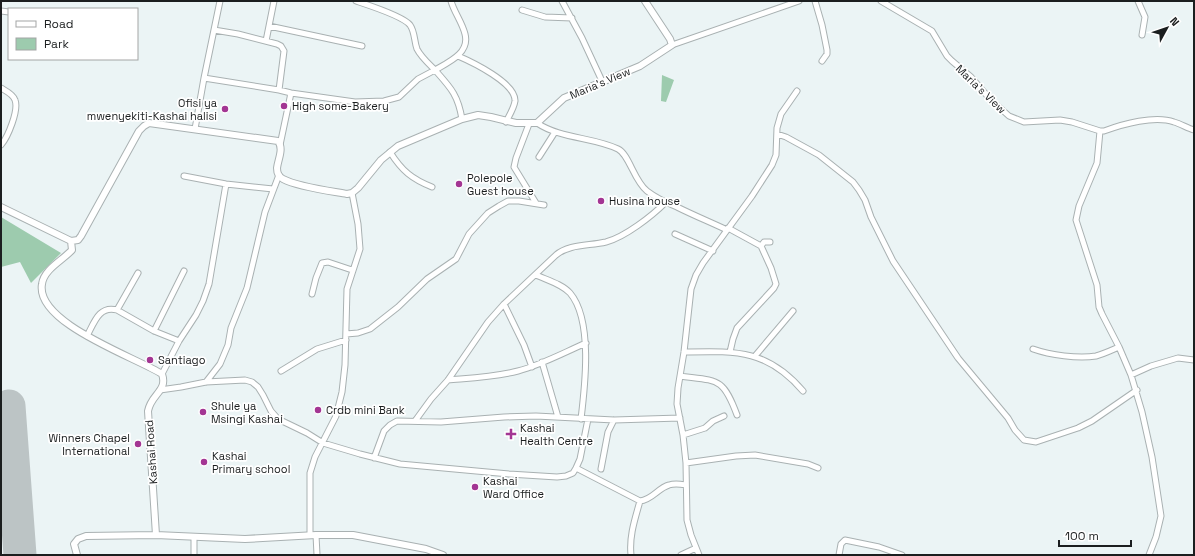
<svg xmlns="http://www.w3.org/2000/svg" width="1195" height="556" font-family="'Space Grotesk',sans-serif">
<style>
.green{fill:#9dcbae}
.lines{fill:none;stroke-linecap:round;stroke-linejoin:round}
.runway{stroke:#bcc4c5;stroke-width:33}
.minor-casing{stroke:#a9b1b2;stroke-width:7}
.tertiary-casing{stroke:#a9b1b2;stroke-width:8}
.minor{stroke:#fff;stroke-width:5}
.tertiary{stroke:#fff;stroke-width:6}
.poi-dot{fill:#a33593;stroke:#fff;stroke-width:1.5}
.labels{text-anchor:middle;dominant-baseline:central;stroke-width:3.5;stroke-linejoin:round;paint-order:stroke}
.street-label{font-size:11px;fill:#1b1e1f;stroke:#fff}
.poi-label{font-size:11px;fill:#1b1e1f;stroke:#fff;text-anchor:start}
</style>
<rect width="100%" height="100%" fill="#ebf4f5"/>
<path class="green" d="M 662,75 L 674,80 L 666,102 L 661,101 Z
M 1,217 L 61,253 L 31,283 L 20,262 L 1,267 Z"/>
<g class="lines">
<path class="runway" d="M 9,406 L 20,555"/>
<g class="minor-casing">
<path id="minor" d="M 356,1 C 368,5 403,16 410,25 C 415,32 414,41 417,49 C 421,57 429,64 435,70 C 449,62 470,53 465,34 C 462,22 454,12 451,1
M 562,1 L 582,38 L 602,81
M 815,1 L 822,25 L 827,50 L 827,54 L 822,61
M 881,1 L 932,31 L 947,56 L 952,61 L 971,77 L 990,99 L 1009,116 L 1024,122 L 1060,120 L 1072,122 L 1100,131 L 1104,131 C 1123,124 1155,115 1174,122 C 1181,124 1187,128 1194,130
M 1138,1 L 1145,17 L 1142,35
M 522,10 L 545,17 L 572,18
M 1,11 L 9,12
M 269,26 L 362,46
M 214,30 L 238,34 L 277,44 L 281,46 L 284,51 L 279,90
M 266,41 L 274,1
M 672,45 L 799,1
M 458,56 C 472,62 516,83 515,101 C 514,108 509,116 506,122
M 204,78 L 279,90 L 291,93 L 355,102 L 384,101 L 399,97 L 418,79 L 435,70 C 451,88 458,95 462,119
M 1,88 C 6,91 13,94 15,100 C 19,110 8,137 1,145
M 537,123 C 561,139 593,137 618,149 C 629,154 634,181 647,191 C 656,198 667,203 677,207 C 693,215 710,222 727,230
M 529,124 L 516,158 L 514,167 L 536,203
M 195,129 L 204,78 L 220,1
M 1100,131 L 1097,163 L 1079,206 L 1076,220 L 1097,285 L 1099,307 L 1102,314 L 1119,347 L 1131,375 L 1142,412 L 1152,457 L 1161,516 L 1156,537 L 1149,555
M 777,134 L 786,137 L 819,155 L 853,182 L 859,190 L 865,200 L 871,217 L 893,261 L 958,358 L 1008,418 L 1015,430 L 1024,440 L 1036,442 L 1078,428 L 1092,421 L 1137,390
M 280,145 L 291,93
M 390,152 C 402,171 412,179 432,187
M 539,157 L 555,132
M 184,176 L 226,184 L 273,189
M 728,228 L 761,246
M 675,234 L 713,251
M 536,275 C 547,280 562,284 570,293 C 593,320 585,386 581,419
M 312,294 L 316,278 L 322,263 L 328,262 L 352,270
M 504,304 L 524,345 L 532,367
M 117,310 L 138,273
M 154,331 L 184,271
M 346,334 L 358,333 L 370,329 L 398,307 L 427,279 L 456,259 L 469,234 L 488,213 L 499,206 L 508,201 L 519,201 L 544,205
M 87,336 C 94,323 99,305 117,310 L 154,331 L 179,341
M 1033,349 C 1050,355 1078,359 1096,356 C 1104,354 1112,350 1119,347
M 684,352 C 736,351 767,349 803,391
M 730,352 L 733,339 L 737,328 L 774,288 L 776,284 L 771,268 L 761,246 L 764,242 L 770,242
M 755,356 L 793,311
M 542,362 L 558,417
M 281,371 L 317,349 L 346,340
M 162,374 L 179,341 L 196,315 L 203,301 L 209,284 L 226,184
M 1131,375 L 1151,366 L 1178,358 L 1194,360
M 680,376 C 718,381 723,377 737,415
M 448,380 C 471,378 495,377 518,371 C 541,365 563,353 586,343
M 206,382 L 220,364 L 228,345 L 231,328 L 247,288 L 265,212 L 279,175
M 160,390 L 181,387 L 206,382 L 245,380 L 252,382 L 258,387 L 263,395 L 271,411 L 278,419 L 307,433 L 323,443 L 360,454 L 400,464 L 509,474 L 557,477 L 566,476 L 573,473 L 576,468 L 580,459 L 588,419
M 415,421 L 431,399 L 448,380 L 488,322 L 504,304 L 556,255 C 569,244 589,246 606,242 C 625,237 652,216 666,202
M 683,435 L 705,428 L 713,421 L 724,416
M 374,458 L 384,431 L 390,425 L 397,421 L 441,422 L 504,417 L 536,416 L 614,420 L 680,418
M 686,463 L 736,456 L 755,455 L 808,464 L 818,468
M 576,468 L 640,501 C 652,500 658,488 669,485 C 675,483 680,484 686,485
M 601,469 L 608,432 L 614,420
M 310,535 L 310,473 L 315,457 L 336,416 L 342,392 L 345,365 L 347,289 L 360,249 L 358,224 L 352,193
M 316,535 L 317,555
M 194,555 L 194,538
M 631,555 C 629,536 635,519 640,501
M 681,555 L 696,548
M 699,555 L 691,535 L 687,520 L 686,463 L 683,435 L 677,404 L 678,388 L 684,352 L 691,289 L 696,275 L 703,263 L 752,196 L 772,165 L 776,155 L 777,128 L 781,114 L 797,91
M 839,555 L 841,544 L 845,540 L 879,547 L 902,555"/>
</g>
<g class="tertiary-casing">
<path id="tertiary" d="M 1,207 L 71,241 L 72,250 C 63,260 44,269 42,284 C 35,323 135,357 162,374 C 168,391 151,394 148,411 L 156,535
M 71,241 L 78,240 L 81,236 L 139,131 L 144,126 L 149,123 L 278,141 C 284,149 278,159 277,168 C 277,173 279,177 283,179 C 298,187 330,191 347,194 L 352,193 L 358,188 L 381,160 L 398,146 L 462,119 L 478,115 L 491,117 L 516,123 L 537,123 L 564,98 L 640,66 L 669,47 L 672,45 L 670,39 L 645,1
M 77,555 L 74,544 L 78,539 L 86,536 L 156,535 L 245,539 L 316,535 L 353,535 L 426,549 L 443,555"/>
</g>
<use href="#minor" class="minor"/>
<use href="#tertiary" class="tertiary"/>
</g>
<g class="poi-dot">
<circle cx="284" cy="106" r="4"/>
<circle cx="225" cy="109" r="4"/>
<circle cx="459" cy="184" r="4"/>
<circle cx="601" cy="201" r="4"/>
<circle cx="150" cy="360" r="4"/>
<circle cx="318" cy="410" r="4"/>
<circle cx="203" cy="412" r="4"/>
<path d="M509 428h4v4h4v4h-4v4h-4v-4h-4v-4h4z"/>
<circle cx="138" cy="444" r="4"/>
<circle cx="204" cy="462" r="4"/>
<circle cx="475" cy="487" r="4"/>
</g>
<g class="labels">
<g class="street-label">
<text transform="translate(600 83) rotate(-23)">Maria's View</text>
<text transform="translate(981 89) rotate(44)">Maria's View</text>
<text transform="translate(151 452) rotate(-94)">Kashai Road</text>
</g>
<g class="poi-label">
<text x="217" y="103" text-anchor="end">Ofisi ya<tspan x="217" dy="13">mwenyekiti-Kashai halisi</tspan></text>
<text x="292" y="106">High some-Bakery</text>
<text x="467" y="178">Polepole<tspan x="467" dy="13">Guest house</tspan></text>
<text x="609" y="201">Husina house</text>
<text x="158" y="360">Santiago</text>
<text x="211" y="406">Shule ya<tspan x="211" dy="13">Msingi Kashai</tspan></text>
<text x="326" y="410">Crdb mini Bank</text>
<text x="520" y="428">Kashai<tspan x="520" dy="13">Health Centre</tspan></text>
<text x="130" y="438" text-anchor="end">Winners Chapel<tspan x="130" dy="13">International</tspan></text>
<text x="212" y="456">Kashai<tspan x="212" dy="13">Primary school</tspan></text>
<text x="483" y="481">Kashai<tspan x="483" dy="13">Ward Office</tspan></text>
</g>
</g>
<rect width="1195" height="556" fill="none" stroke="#1b1e1f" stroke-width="4"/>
<rect x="8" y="8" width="130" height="52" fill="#ffffff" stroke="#a4a5a5"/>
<rect x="16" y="21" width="20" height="6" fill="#ffffff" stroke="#a4a5a5"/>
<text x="44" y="28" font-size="12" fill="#1b1e1f">Road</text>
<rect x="16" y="38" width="20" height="12" fill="#9dcbae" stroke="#a4a5a5"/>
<text x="44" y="48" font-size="12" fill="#1b1e1f">Park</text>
<g transform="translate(1167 28) rotate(50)" stroke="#ffffff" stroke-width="3" paint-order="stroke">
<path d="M0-3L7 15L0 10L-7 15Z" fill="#1b1e1f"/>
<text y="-6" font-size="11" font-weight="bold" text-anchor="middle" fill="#1b1e1f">N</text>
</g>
<path d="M1059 540v6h72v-6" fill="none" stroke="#1b1e1f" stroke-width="2"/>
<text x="1065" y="540" font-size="12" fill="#1b1e1f" stroke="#ffffff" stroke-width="3" paint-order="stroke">100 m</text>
</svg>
